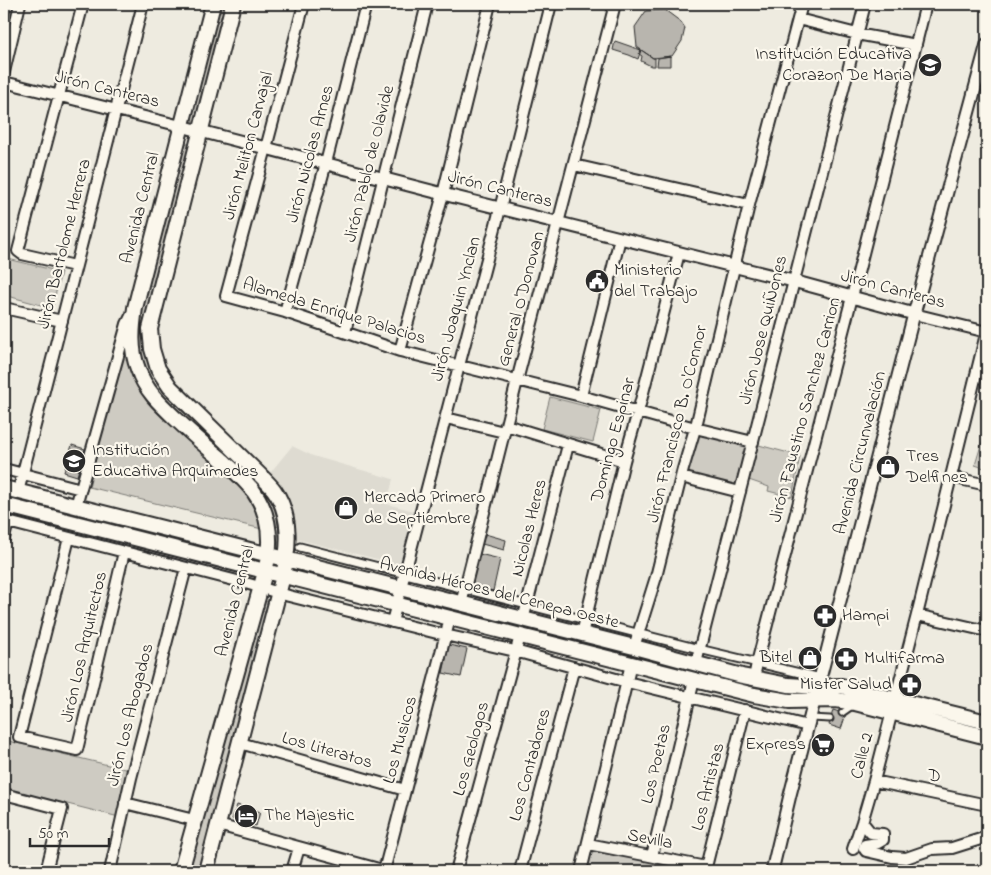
<svg xmlns="http://www.w3.org/2000/svg" width="991" height="875" font-family="'Indie Flower',sans-serif">
<style>
.built{fill:#dedbd1}
.green{fill:#cecbc2;stroke:#7c7b76}
.building{fill:#b8b5ae;stroke:#2b2b2b}
.lines{fill:none;stroke-linecap:round;stroke-linejoin:round}
.service-casing{stroke:#2b2b2b;stroke-width:9}
.pedestrian-casing{stroke:#2b2b2b;stroke-width:11}
.minor-casing{stroke:#2b2b2b;stroke-width:14}
.tertiary-casing{stroke:#2b2b2b;stroke-width:15}
.secondary-casing{stroke:#2b2b2b;stroke-width:18}
.service{stroke:#fbf7ec;stroke-width:5}
.pedestrian{stroke:#fbf7ec;stroke-width:7}
.minor{stroke:#fbf7ec;stroke-width:10}
.tertiary{stroke:#fbf7ec;stroke-width:11}
.secondary{stroke:#fbf7ec;stroke-width:14}
.labels{text-anchor:middle;dominant-baseline:central;stroke-width:4.5;stroke-linejoin:round;paint-order:stroke}
.poi-label{font-size:18px;fill:#2b2b2b;stroke:#fbf7ec;text-anchor:start}
.street-label{font-size:18px;fill:#2b2b2b;stroke:#fbf7ec}
</style>
<rect width="100%" height="100%" fill="#eeebe0"/>
<filter id="ink" filterUnits="userSpaceOnUse"><feTurbulence type="fractalNoise" baseFrequency=".02" numOctaves="2"/><feDisplacementMap in="SourceGraphic" scale="10" xChannelSelector="R" yChannelSelector="G"/><feConvolveMatrix kernelMatrix="1 2 1 2 8 2 1 2 1" color-interpolation-filters="sRGB"/></filter>
<g filter="url(#ink)">
<path class="built" d="M 292,446 L 313,456 L 393,479 L 387,504 L 414,511 L 401,565 L 296,539 L 295,521 L 288,497 L 270,473 Z"/>
<path class="green" d="M 217,4 L 226,4 L 197,121 L 188,119 Z
M 183,142 L 190,145 L 154,286 L 146,285 Z
M 4,258 L 61,272 L 52,308 L 4,295 Z
M 145,290 L 152,292 L 145,345 L 148,359 L 153,370 L 268,488 L 276,502 L 282,526 L 273,527 L 272,514 L 167,404 L 151,382 L 139,347 L 137,331 Z
M 126,333 L 136,373 L 238,481 L 252,498 L 261,516 L 262,529 L 89,487 Z
M 550,397 L 601,410 L 593,442 L 542,429 Z
M 987,425 L 987,469 L 975,465 Z
M 696,429 L 749,443 L 738,486 L 684,473 Z
M 755,444 L 800,456 L 792,497 L 768,491 L 769,487 L 746,479 Z
M 262,600 L 272,603 L 198,871 L 187,871 Z
M 4,740 L 129,770 L 119,817 L 4,788 Z
M 590,849 L 697,870 L 698,871 L 585,871 Z"/>
<path class="building" d="M 665,10 L 681,22 L 685,28 L 682,41 L 672,56 L 653,58 L 637,47 L 635,27 L 646,11 Z
M 615,41 L 641,50 L 638,59 L 629,55 L 613,50 Z
M 641,50 L 653,58 L 655,58 L 655,66 L 651,66 L 641,61 L 642,56 L 639,54 Z
M 670,56 L 670,66 L 657,66 L 658,58 Z
M 72,445 L 85,449 L 77,476 L 64,472 Z
M 485,534 L 506,540 L 504,550 L 482,544 Z
M 479,554 L 500,559 L 493,591 L 471,586 Z
M 449,645 L 467,649 L 461,677 L 443,673 Z
M 833,710 L 846,714 L 841,729 L 829,725 Z
M 237,805 L 260,812 L 256,826 L 232,819 Z"/>
<g class="lines">
<g class="service-casing">
<path id="service" d="M 842,713 L 852,706
M 811,718 L 830,719"/>
</g>
<g class="pedestrian-casing">
<path id="pedestrian" d="M 300,547 L 699,649 L 821,678"/>
</g>
<g class="minor-casing">
<path id="minor" d="M 304,4 L 266,148 L 226,296 L 285,312 L 400,351 L 581,396 L 695,428 L 753,442
M 798,19 L 857,34 L 916,45
M 4,72 L 20,4
M 4,82 L 181,126
M 574,165 L 749,205
M 75,266 L 22,254 L 18,251 L 83,4
M 4,308 L 62,321
M 285,312 L 326,163 L 366,4
M 914,314 L 987,332
M 345,332 L 427,4
M 400,351 L 443,194 L 490,4
M 581,396 L 620,238
M 446,418 L 504,432
M 506,425 L 624,461
M 4,469 L 81,489
M 681,477 L 740,492
M 951,477 L 987,485
M 18,492 L 143,4
M 76,506 L 127,324 L 131,316
M 4,521 L 249,584 L 289,596 L 445,635 L 515,651 L 627,682 L 808,726
M 4,538 L 8,522
M 69,538 L 19,737 L 77,750 L 124,552
M 461,604 L 519,373 L 615,4
M 917,615 L 987,631
M 523,620 L 568,445
M 392,622 L 500,209 L 551,4
M 582,634 L 624,461 L 638,412 L 679,253
M 634,647 L 656,577 L 683,469 L 697,422 L 749,205 L 802,4
M 696,663 L 865,4
M 754,678 L 757,663 L 852,297 L 926,4
M 240,743 L 405,790
M 874,781 L 987,805
M 4,794 L 62,809 L 46,871
M 125,803 L 194,820
M 862,822 L 871,833 L 883,834 L 883,840 L 878,843 L 865,845 L 864,848 L 866,851 L 892,857 L 906,858 L 932,849 L 952,848 L 987,837
M 218,825 L 386,871
M 588,844 L 706,867
M 853,849 L 862,822 L 874,781 L 917,615 L 987,330
M 652,856 L 694,680
M 110,871 L 131,778 L 186,568
M 292,871 L 299,848
M 384,871 L 450,618
M 456,871 L 520,636
M 520,871 L 574,667
M 581,871 L 631,664
M 705,871 L 745,710"/>
</g>
<g class="tertiary-casing">
<path id="tertiary" d="M 181,126 L 443,194 L 793,281 L 914,314
M 772,871 L 790,795 L 914,314 L 987,44"/>
</g>
<g class="secondary-casing">
<path id="secondary" d="M 4,488 L 634,647 L 742,676 L 788,685 L 818,687 L 841,686 L 987,722
M 4,505 L 754,695 L 789,701 L 836,700 L 855,703 L 987,737
M 181,871 L 265,572 C 272,544 271,516 254,492 C 245,479 231,468 219,457 C 204,445 190,432 176,419 C 160,404 145,390 138,369 C 130,349 132,328 135,308 L 213,4
M 206,871 L 283,576 C 289,548 292,515 274,490 C 271,486 267,482 263,478 L 170,387 L 158,369 L 152,349 L 150,329 L 233,4"/>
</g>
<use href="#service" class="service"/>
<use href="#pedestrian" class="pedestrian"/>
<use href="#minor" class="minor"/>
<use href="#tertiary" class="tertiary"/>
<use href="#secondary" class="secondary"/>
</g>
</g>
<defs>
<g id="school-disc" transform="scale(1.25)"><circle r="9.5" fill="#2b2b2b" stroke="#fbf7ec"/><path d="M0-5L7-2L0 1L-7-2ZM-4 1L0 2.5L4 1V4Q0 6-4 4Z" fill="#fff"/></g>
<g id="civic-disc" transform="scale(1.25)"><circle r="9.5" fill="#2b2b2b" stroke="#fbf7ec"/><path d="M-.6-6.5H3V-4.5H.6V-3L4-1V1h2V6H-6V1h2V-1L-.6-3ZM-1.2 2.5V6h2.4V2.5Z" fill="#fff"/></g>
<g id="shop-disc" transform="scale(1.25)"><circle r="9.5" fill="#2b2b2b" stroke="#fbf7ec"/><path d="M-5-2.5h2.3a2.7 3.5 0 0 1 5.4 0H5L5.5 6h-11ZM-1.5-2.5h3a1.5 2.3 0 0 0-3 0Z" fill="#fff"/></g>
<g id="pharmacy-disc" transform="scale(1.25)"><circle r="9.5" fill="#2b2b2b" stroke="#fbf7ec"/><path d="M-2-6h4v4h4v4h-4v4h-4v-4h-4v-4h4Z" fill="#fff"/></g>
<g id="supermarket-disc" transform="scale(1.25)"><circle r="9.5" fill="#2b2b2b" stroke="#fbf7ec"/><path d="M-6-5.5h2.5l.6 2H6L4.5 2H-2.5L-4.4-4H-6ZM-1.5 3.2a1.3 1.3 0 1 0 .1 0ZM3 3.2a1.3 1.3 0 1 0 .1 0Z" fill="#fff"/></g>
<g id="hotel-disc" transform="scale(1.25)"><circle r="9.5" fill="#2b2b2b" stroke="#fbf7ec"/><path d="M-6-4.5h1.5V1H6V5H4.5V3h-9V5H-6ZM-4 0a1.8 1.8 0 1 1 3.6 0ZM.5 0V-2.5h3Q6-2.5 6 0Z" fill="#fff"/></g>
</defs>
<g fill-rule="evenodd">
<use href="#school-disc" x="930" y="65"/>
<use href="#civic-disc" x="597" y="281"/>
<use href="#school-disc" x="74" y="461"/>
<use href="#shop-disc" x="888" y="467"/>
<use href="#shop-disc" x="346" y="508"/>
<use href="#pharmacy-disc" x="825" y="616"/>
<use href="#shop-disc" x="810" y="658"/>
<use href="#pharmacy-disc" x="846" y="659"/>
<use href="#pharmacy-disc" x="910" y="685"/>
<use href="#supermarket-disc" x="823" y="745"/>
<use href="#hotel-disc" x="246" y="816"/>
</g>
<g class="labels">
<g class="poi-label">
<text x="912" y="55" text-anchor="end">Institución Educativa<tspan x="912" dy="21">Corazon De Maria</tspan></text>
<text x="614" y="271">Ministerio<tspan x="614" dy="21">del Trabajo</tspan></text>
<text x="92" y="451">Institución<tspan x="92" dy="21">Educativa Arquimedes</tspan></text>
<text x="906" y="457">Tres<tspan x="906" dy="21">Delfines</tspan></text>
<text x="364" y="498">Mercado Primero<tspan x="364" dy="21">de Septiembre</tspan></text>
<text x="842" y="616">Hampi</text>
<text x="792" y="658" text-anchor="end">Bitel</text>
<text x="864" y="659">Multifarma</text>
<text x="892" y="685" text-anchor="end">Mister Salud</text>
<text x="806" y="745" text-anchor="end">Express</text>
<text x="264" y="816">The Majestic</text>
</g>
<g class="street-label">
<text transform="translate(107 90) rotate(14)">Jirón Canteras</text>
<text transform="translate(249 146) rotate(-75)">Jirón Meliton Carvajal</text>
<text transform="translate(311 154) rotate(-75)">Jirón Nicolas Arnes</text>
<text transform="translate(370 164) rotate(-76)">Jirón Pablo de Olavide</text>
<text transform="translate(500 190) rotate(14)">Jirón Canteras</text>
<text transform="translate(141 208) rotate(-76)">Avenida Central</text>
<text transform="translate(65 244) rotate(-76)">Jirón Bartolome Herrera</text>
<text transform="translate(893 290) rotate(15)">Jirón Canteras</text>
<text transform="translate(522 299) rotate(-75)">General O'Donovan</text>
<text transform="translate(457 309) rotate(-75)">Jirón Joaquin Ynclan</text>
<text transform="translate(334 312) rotate(17)">Alameda Enrique Palacios</text>
<text transform="translate(764 330) rotate(-76)">Jirón Jose QuiÑones</text>
<text transform="translate(806 410) rotate(-75)">Jirón Faustino Sanchez Carrion</text>
<text transform="translate(678 424) rotate(-76)">Jirón Francisco B. O'Connor</text>
<text transform="translate(614 440) rotate(-75)">Domingo Espinar</text>
<text transform="translate(861 453) rotate(-76)">Avenida Circunvalación</text>
<text transform="translate(530 528) rotate(-76)">Nicolas Heres</text>
<text transform="translate(499 594) rotate(14)">Avenida Héroes del Cenepa Oeste</text>
<text transform="translate(236 601) rotate(-76)">Avenida Central</text>
<text transform="translate(85 647) rotate(-77)">Jirón Los Arquitectos</text>
<text transform="translate(131 715) rotate(-76)">Jirón Los Abogados</text>
<text transform="translate(401 740) rotate(-75)">Los Musicos</text>
<text transform="translate(472 749) rotate(-75)">Los Geologos</text>
<text transform="translate(327 751) rotate(16)">Los Literatos</text>
<text transform="translate(863 756) rotate(-76)">Calle 2</text>
<text transform="translate(657 764) rotate(-77)">Los Poetas</text>
<text transform="translate(531 765) rotate(-75)">Los Contadores</text>
<text transform="translate(934 777) rotate(12)">D</text>
<text transform="translate(709 787) rotate(-76)">Los Artistas</text>
<text transform="translate(650 840) rotate(11)">Sevilla</text>
</g>
</g>
<rect width="991" height="875" fill="none" stroke="#fbf7ec" stroke-width="20"/>
<rect x="10" y="10" width="971" height="855" fill="none" stroke="#2b2b2b" stroke-width="2" filter="url(#ink)"/>
<path d="M30 838v8h79v-8" fill="none" stroke="#2b2b2b" stroke-width="2.5"/>
<text x="38" y="838" font-size="15" fill="#2b2b2b" stroke="#fbf7ec" stroke-width="4" paint-order="stroke">50 m</text>
</svg>
